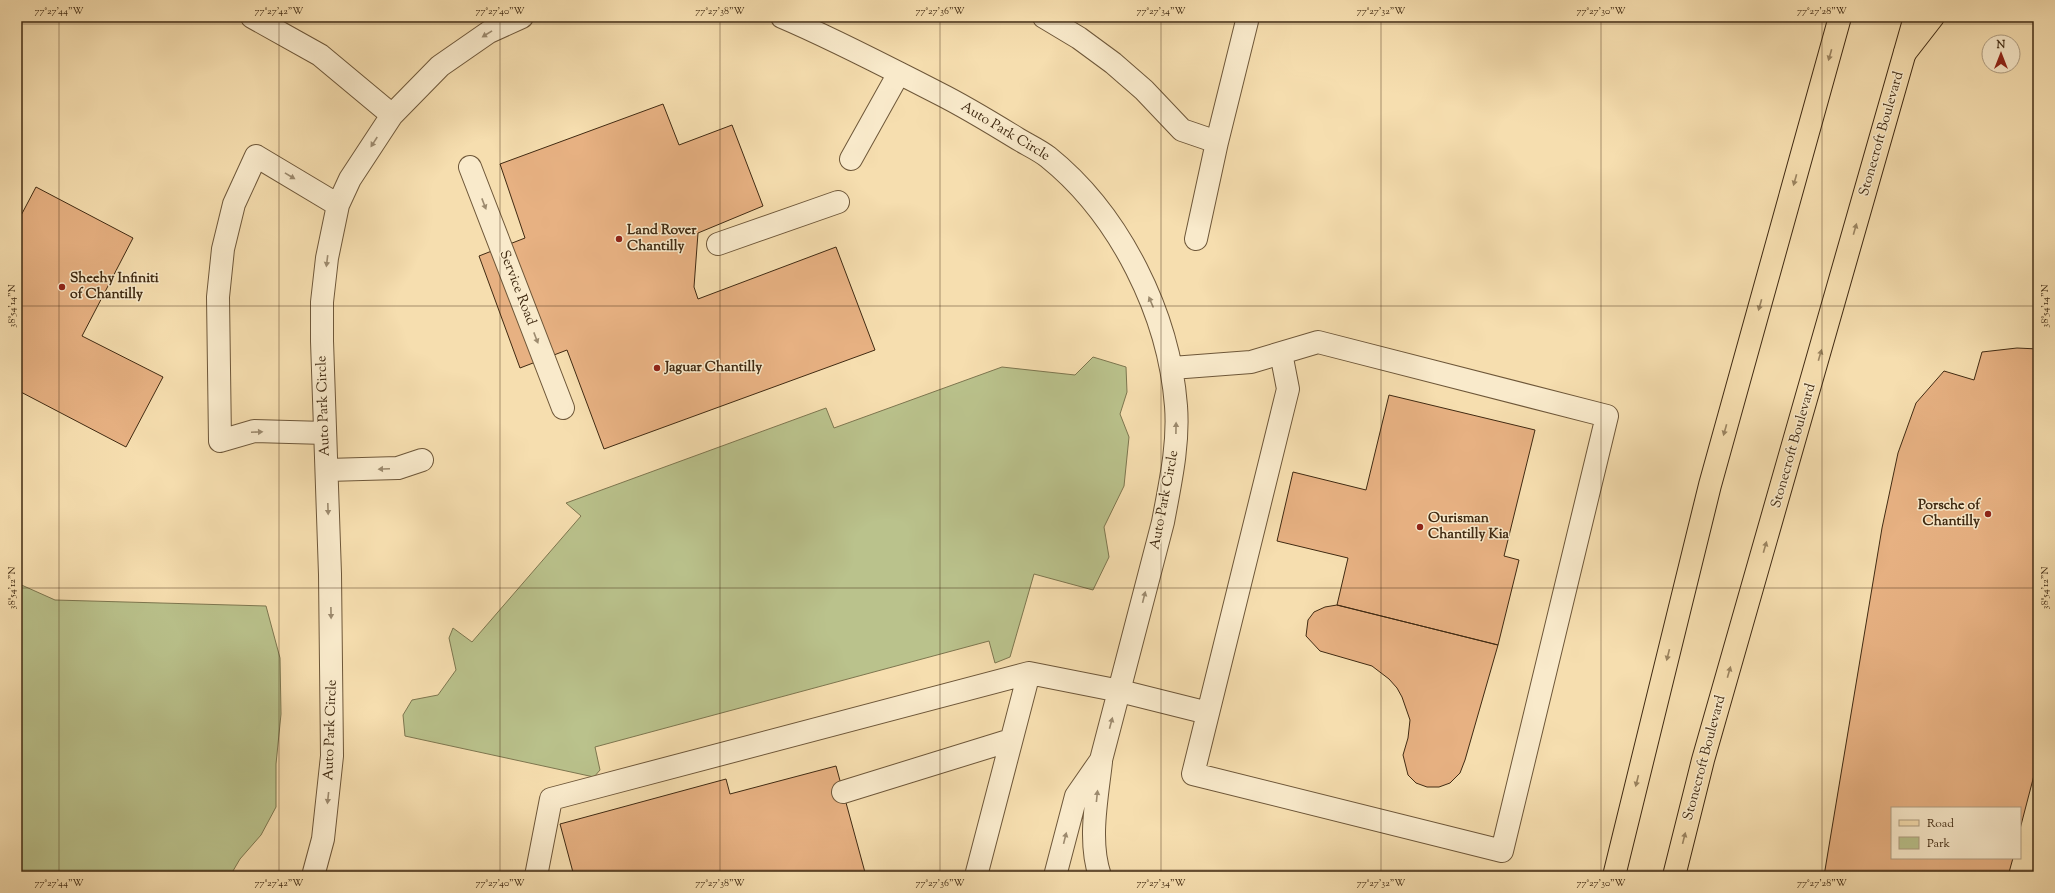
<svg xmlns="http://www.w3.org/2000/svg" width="2055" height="893" font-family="'Sorts Mill Goudy',serif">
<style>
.green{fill:#bac28c;stroke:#7d764f}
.building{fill:#e7b182;stroke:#402a12}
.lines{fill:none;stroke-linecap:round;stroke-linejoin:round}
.minor-casing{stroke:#6e5739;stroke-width:24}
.major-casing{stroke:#402a12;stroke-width:24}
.highway-casing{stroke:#402a12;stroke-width:24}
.minor{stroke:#f9eacb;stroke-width:22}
.major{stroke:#f6deaf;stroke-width:22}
.highway{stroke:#f6deaf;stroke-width:22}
.oneway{fill:#9c8a6e}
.oneway2{fill:#9b8460}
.ticks{fill:none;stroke:#402a12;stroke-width:1;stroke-opacity:0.45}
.poi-dot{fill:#8f2418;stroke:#f9eacb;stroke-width:1.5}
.labels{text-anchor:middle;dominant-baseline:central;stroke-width:3;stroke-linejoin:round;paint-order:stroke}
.street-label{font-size:14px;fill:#402a12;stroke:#f9eacb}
.poi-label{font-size:14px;font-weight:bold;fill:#402a12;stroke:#f9eacb;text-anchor:start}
.neatline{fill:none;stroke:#402a12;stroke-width:1.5}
.ticks-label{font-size:10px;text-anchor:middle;fill:#402a12}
</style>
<rect width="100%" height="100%" fill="#f6deaf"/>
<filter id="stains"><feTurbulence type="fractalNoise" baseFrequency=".005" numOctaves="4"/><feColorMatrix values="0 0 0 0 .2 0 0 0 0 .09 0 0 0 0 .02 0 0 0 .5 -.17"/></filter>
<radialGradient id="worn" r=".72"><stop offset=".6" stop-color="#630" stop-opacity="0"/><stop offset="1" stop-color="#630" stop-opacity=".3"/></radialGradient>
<path class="green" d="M 1093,357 L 1126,367 L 1127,392 L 1120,414 L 1129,437 L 1124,486 L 1104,527 L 1109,557 L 1093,590 L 1034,574 L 1010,657 L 995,663 L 989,641 L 595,747 L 600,770 L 594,777 L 405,736 L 403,715 L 412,700 L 438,695 L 456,670 L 449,638 L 453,628 L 472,642 L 581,516 L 566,503 L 826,408 L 834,428 L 1002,367 L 1075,375 Z
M 17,583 L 55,600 L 266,606 L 280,658 L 281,714 L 276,764 L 276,807 L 261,835 L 240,859 L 230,876 L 17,876 Z"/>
<path class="building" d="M 663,104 L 679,145 L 732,125 L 763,206 L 698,233 L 694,287 L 698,299 L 836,247 L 875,350 L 604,449 L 567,350 L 520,368 L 479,256 L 525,238 L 500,164 Z
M 36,187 L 133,238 L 82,336 L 163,377 L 126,447 L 17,390 L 17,223 Z
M 2017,348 L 2038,349 L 2038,760 L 2020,829 L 2020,808 L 1892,808 L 1892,858 L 2013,858 L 2008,876 L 1824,876 L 1882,528 L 1898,453 L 1916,403 L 1944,371 L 1974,380 L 1982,352 Z
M 1389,395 L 1535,430 L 1504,556 L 1519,560 L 1498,645 L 1337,605 L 1348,558 L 1277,541 L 1293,472 L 1366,490 Z
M 1337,605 L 1498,645 L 1465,760 L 1460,773 L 1450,783 L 1439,787 L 1427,787 L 1416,783 L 1408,775 L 1403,755 L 1408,738 L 1410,720 L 1402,697 L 1397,688 L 1389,679 L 1372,666 L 1320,651 L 1306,636 L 1308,620 L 1314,612 L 1325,607 Z
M 836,766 L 866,876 L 574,876 L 560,824 L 726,779 L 730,794 Z"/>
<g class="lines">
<g class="minor-casing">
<path id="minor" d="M 252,17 L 320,55 L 392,115
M 782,17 C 836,40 887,67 938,93 C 966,107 992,123 1018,139 C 1028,145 1039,150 1048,157 C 1120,215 1169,314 1176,406 C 1179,445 1170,484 1163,522 L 1101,760 L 1076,796 L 1055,876
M 1044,17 L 1079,38 L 1113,63 L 1144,90 L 1182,130 L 1217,142 L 1248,17
M 851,159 L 899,73
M 470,167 L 563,408
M 1196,239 L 1217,142
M 718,244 L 838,202
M 1172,368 L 1251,362 L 1318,342 L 1607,416 L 1502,851 L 1193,774 L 1288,389 L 1281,353
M 325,433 L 254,431 L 220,441 L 218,297 L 223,249 L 234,204 L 256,156 L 338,205
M 327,470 L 398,468 L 422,460
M 843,792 L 1011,740
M 313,876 L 323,839 L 332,756 L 330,574 L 322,341 L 322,302 L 327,258 L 338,205 L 350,179 L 392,115 L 440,66 L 489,32 L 522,17
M 536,876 L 551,799 L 1029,673
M 976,876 L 1029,673 L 1120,691 L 1208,713
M 1100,876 C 1088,841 1097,798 1101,762"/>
</g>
<g class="major-casing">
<path id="major" d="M 1614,876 L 1710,485 L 1840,17
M 1674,876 L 1703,760 L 1915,17"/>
</g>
<g class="highway-casing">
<path id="highway" d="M 1905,53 L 1933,17"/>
</g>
<use href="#minor" class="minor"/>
<use href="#major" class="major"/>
<use href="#highway" class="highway"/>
</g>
<defs><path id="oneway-solid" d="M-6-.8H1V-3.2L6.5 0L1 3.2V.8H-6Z"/></defs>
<g class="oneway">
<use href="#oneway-solid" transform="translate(487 34) rotate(148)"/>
<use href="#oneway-solid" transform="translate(374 142) rotate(123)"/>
<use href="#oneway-solid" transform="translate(290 176) rotate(31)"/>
<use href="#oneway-solid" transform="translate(484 204) rotate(69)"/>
<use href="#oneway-solid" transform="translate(327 261) rotate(97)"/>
<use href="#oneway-solid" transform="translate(1151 302) rotate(-113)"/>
<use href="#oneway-solid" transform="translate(536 338) rotate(69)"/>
<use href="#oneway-solid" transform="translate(1176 428) rotate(-89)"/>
<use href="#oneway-solid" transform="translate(257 432) rotate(-2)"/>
<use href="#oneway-solid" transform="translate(384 469) rotate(178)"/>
<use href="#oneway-solid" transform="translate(328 509) rotate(88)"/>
<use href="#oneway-solid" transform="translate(1144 597) rotate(-76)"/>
<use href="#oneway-solid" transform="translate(331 613) rotate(89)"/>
<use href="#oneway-solid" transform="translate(1111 723) rotate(-75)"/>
<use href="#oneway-solid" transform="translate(1097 796) rotate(-84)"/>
<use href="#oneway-solid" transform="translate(328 798) rotate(96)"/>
<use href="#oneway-solid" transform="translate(1065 838) rotate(-76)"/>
</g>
<g class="oneway2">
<use href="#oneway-solid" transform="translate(1830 55) rotate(106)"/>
<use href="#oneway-solid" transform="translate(1795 180) rotate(106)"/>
<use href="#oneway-solid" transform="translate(1855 229) rotate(-74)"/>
<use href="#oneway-solid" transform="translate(1760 305) rotate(106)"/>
<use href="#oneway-solid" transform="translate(1820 355) rotate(-74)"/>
<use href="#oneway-solid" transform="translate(1725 430) rotate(106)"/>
<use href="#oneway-solid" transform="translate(1765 547) rotate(-74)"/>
<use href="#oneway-solid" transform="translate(1668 655) rotate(104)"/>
<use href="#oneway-solid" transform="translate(1729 672) rotate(-74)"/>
<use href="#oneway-solid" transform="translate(1637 781) rotate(104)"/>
<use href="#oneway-solid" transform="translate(1684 838) rotate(-76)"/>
</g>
<path class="ticks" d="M 59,17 L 59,876M 279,17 L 279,876M 500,17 L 500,876M 720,17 L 720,876M 940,17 L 940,876M 1161,17 L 1161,876M 1381,17 L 1381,876M 1601,17 L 1601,876M 1822,17 L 1822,876M 17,24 L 2038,24M 17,306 L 2038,306M 17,588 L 2038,588M 17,870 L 2038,870"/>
<g class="poi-dot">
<circle cx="619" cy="239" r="4"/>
<circle cx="62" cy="287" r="4"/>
<circle cx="657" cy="368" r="4"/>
<circle cx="1988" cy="514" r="4"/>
<circle cx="1420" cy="527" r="4"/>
</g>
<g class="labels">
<g class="street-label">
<text transform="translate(1005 132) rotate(31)">Auto Park Circle</text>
<text transform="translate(1882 134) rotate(-74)">Stonecroft Boulevard</text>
<text transform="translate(517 288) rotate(69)">Service Road</text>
<text transform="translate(324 406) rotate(-92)">Auto Park Circle</text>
<text transform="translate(1794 446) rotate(-74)">Stonecroft Boulevard</text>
<text transform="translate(1165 500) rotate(-79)">Auto Park Circle</text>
<text transform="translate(331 730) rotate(-88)">Auto Park Circle</text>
<text transform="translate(1705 758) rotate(-75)">Stonecroft Boulevard</text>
</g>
<g class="poi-label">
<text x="627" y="231">Land Rover<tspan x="627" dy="16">Chantilly</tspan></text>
<text x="70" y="279">Sheehy Infiniti<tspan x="70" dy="16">of Chantilly</tspan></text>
<text x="665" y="368">Jaguar Chantilly</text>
<text x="1980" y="506" text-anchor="end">Porsche of<tspan x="1980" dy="16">Chantilly</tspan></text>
<text x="1428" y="519">Ourisman<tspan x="1428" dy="16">Chantilly Kia</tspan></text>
</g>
</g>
<rect width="2055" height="893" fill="none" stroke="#f6deaf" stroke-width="44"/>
<rect x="1891" y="807" width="130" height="52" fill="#f9eacb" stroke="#af9d81"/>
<rect x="1899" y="820" width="20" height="6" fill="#f6deaf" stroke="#af9d81"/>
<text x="1927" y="827" font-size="12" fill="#402a12">Road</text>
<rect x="1899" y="837" width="20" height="12" fill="#bac28c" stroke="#af9d81"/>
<text x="1927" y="847" font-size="12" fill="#402a12">Park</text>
<g transform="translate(2001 54)"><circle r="19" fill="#f9eacb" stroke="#af9d81"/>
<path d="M0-3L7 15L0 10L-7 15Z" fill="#8f2418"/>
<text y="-6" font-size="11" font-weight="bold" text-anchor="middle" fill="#402a12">N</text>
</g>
<rect x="22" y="22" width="2011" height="849" class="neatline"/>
<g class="ticks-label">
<text x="59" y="14">77°27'44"W</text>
<text x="279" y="14">77°27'42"W</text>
<text x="500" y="14">77°27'40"W</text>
<text x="720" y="14">77°27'38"W</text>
<text x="940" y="14">77°27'36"W</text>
<text x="1161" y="14">77°27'34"W</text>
<text x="1381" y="14">77°27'32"W</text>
<text x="1601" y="14">77°27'30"W</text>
<text x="1822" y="14">77°27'28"W</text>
<text transform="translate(11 306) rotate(-90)" y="4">38°54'14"N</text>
<text transform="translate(2044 306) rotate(-90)" y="4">38°54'14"N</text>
<text transform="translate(11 588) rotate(-90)" y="4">38°54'12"N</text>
<text transform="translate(2044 588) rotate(-90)" y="4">38°54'12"N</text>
<text x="59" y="886">77°27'44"W</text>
<text x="279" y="886">77°27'42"W</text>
<text x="500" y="886">77°27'40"W</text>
<text x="720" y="886">77°27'38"W</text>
<text x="940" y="886">77°27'36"W</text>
<text x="1161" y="886">77°27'34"W</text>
<text x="1381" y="886">77°27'32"W</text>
<text x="1601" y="886">77°27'30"W</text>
<text x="1822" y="886">77°27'28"W</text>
</g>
<rect width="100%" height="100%" filter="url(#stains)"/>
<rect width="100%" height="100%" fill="url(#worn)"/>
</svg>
